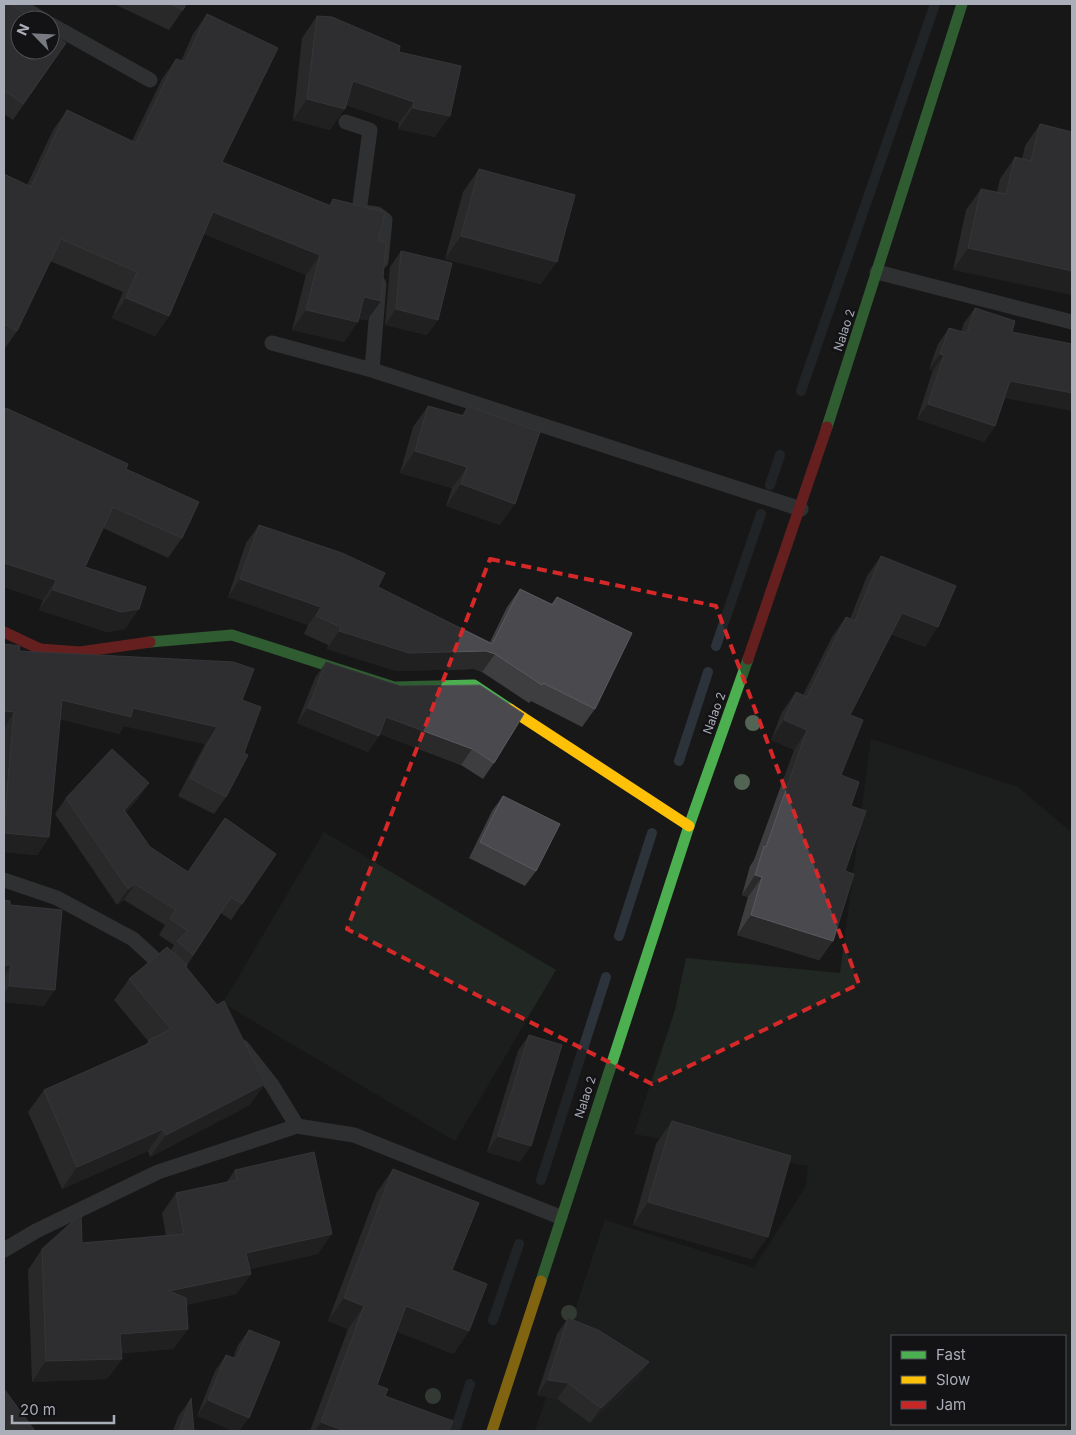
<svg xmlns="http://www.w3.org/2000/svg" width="1076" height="1435" font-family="Inter,sans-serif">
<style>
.green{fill:#212722;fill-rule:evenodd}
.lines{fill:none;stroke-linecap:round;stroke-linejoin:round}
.stream{stroke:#2c333a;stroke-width:10}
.lane{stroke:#4d4e51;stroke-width:15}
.fast{stroke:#4caf50;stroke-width:11}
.slow{stroke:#ffc107;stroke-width:11}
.jam{stroke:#c62828;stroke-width:11}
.tree{fill:#526454}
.wall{fill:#3e3e41}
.shaded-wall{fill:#2a2a2b}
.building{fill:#4a4a4e;stroke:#595a5f}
.marked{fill:none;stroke:#d62828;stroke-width:4;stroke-dasharray:10 6;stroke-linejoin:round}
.labels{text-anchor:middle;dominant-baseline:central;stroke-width:5;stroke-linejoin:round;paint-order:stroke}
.street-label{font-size:12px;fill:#aaaeb9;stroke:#131214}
</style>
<rect width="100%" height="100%" fill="#181818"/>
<path class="green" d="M 871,739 L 1018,787 L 1072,833 L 1072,1431 L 535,1431 L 605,1220 L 754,1268 L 806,1186 L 808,1166 L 634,1134 L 675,1010 L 686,958 L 840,973 ZM 892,1336 L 1065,1336 L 1065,1424 L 892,1424 Z
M 324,832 L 556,970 L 455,1141 L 223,1003 Z"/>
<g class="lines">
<path class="stream" d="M 801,391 L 935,4
M 770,485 L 780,455
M 716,646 L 761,514
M 679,761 L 708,672
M 619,936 L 652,833
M 541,1180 L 606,977
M 493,1320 L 519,1244
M 455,1431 L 470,1384"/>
<path class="lane" d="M 17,4 L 43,20
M 50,24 L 150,80
M 346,122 L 370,130 L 360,204 L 361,212 L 377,214 L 385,220 L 381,261
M 877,272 L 1072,322
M 272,343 L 372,370 L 801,509
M 372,370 L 379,284
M 4,880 L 57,898 L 133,939 L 169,972
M 242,1047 L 272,1085 L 297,1126
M 4,1250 L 36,1231 L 158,1172 L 297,1126 L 354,1135 L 560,1217"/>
<path class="fast" d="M 827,427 L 962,4
M 150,642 L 232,635 L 394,687 L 474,685 L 510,709
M 541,1281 L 689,826 L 748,659"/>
<path class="slow" d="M 510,709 L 689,826
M 492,1431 L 541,1281"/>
<path class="jam" d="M 4,632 L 40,649 L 80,652 L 150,642
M 748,659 L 827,427"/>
</g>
<g class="tree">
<circle cx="753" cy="723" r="8"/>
<circle cx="742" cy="782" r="8"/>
<circle cx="569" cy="1313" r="8"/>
<circle cx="433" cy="1396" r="8"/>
</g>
<path class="wall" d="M 4,4 L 13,6 L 66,43 L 13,120 L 4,114 Z
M 114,4 L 186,4 L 183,10 L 169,30 Z
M 207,14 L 222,162 L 329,205 L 333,199 L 378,241 L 381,301 L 367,320 L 359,319 L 344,342 L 292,330 L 306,275 L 204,234 L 169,316 L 155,336 L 112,318 L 123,292 L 50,261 L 17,331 L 4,350 L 4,174 L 27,185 L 53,130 L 67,110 L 132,141 L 162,79 L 176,59 L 181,61 L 193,34 Z
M 317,16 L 399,52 L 435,137 L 398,129 L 399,123 L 346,105 L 330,130 L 293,120 L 302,38 Z
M 1040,124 L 1072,132 L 953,270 L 966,210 L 981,189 L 997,192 L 1000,179 L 1015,157 L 1022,159 L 1025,146 Z
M 479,169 L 541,284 L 445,259 L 463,192 Z
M 401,251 L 427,335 L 385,325 L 390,267 Z
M 975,308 L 1012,332 L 1005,398 L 995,426 L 984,442 L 917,419 L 933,370 L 929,369 L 938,344 L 949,328 L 961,332 L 964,323 Z
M 428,406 L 461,416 L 468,406 L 500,525 L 446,506 L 452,488 L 400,473 L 413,427 Z
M 6,408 L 126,469 L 182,538 L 168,558 L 103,528 L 85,567 L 125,629 L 107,632 L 39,610 L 43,600 L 4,587 L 4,411 Z
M 259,525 L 378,587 L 490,642 L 507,607 L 520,589 L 551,604 L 557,597 L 595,709 L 582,727 L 531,701 L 529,703 L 482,672 L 474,669 L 396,671 L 327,649 L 328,645 L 304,634 L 308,625 L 228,597 L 246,543 Z
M 881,556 L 925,647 L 891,634 L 850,715 L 841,775 L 851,806 L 845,871 L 833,941 L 819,960 L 737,935 L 748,897 L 742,895 L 750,866 L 754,860 L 794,750 L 771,740 L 782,712 L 796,692 L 803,695 L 832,637 L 846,617 L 850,619 L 867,576 Z
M 4,644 L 19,651 L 242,700 L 226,797 L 214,814 L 178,796 L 205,744 L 124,726 L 119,734 L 60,719 L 49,837 L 37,855 L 4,852 Z
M 326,662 L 494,763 L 483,779 L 461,765 L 380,734 L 368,752 L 297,723 L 315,678 Z
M 503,796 L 536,871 L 525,886 L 469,858 L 492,811 Z
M 66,798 L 138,799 L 126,812 L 150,847 L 188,872 L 276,854 L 231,920 L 221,913 L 186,967 L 250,1105 L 150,1157 L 148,1151 L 62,1189 L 28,1112 L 44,1090 L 145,1046 L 148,1041 L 114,1000 L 129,979 L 171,950 L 174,945 L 159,935 L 165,925 L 124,900 L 117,905 L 55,814 Z
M 4,900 L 10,905 L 44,1006 L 4,1002 Z
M 529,1035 L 520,1162 L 487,1152 L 518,1051 Z
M 672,1121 L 752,1259 L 633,1225 L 656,1144 Z
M 393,1169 L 452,1270 L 469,1331 L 453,1354 L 397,1331 L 377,1385 L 385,1396 L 449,1431 L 310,1431 L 348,1329 L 328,1321 L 377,1192 Z
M 235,1170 L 318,1254 L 250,1269 L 251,1274 L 236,1294 L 186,1305 L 188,1329 L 173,1349 L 121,1353 L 122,1359 L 107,1379 L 32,1382 L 28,1270 L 42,1249 L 82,1243 L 166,1236 L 162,1213 L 176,1193 L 226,1183 Z
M 568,1318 L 649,1362 L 638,1378 L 590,1423 L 557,1399 L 537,1395 L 557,1334 Z
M 249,1330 L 239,1431 L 197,1416 L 215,1371 L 226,1355 L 233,1358 L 238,1345 Z
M 191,1398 L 194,1431 L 173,1431 L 178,1417 Z"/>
<path class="shaded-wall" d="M 353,81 L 414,102 L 399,123 L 338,102 Z
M 307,99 L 345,109 L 330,130 L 293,120 Z
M 413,108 L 450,116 L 435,137 L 398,129 Z
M 213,212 L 320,255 L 306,275 L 199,232 Z
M 461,236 L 557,262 L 541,284 L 445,259 Z
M 968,248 L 1072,271 L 1072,295 L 953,270 Z
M 364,297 L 381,301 L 367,320 L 350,316 Z
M 126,298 L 169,316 L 155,336 L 112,318 Z
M 396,309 L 438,320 L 427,335 L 385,325 Z
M 306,310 L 358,322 L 344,342 L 292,330 Z
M 940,354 L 944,355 L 933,370 L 929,369 Z
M 1010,381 L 1072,393 L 1072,411 L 999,397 Z
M 928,404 L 995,426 L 984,442 L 917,419 Z
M 415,451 L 467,467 L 452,488 L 400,473 Z
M 461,484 L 515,504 L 500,525 L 446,506 Z
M 4,563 L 56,580 L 43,600 L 4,587 Z
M 240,579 L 321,607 L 308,625 L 228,597 Z
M 53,590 L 139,609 L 125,629 L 107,632 L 39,610 Z
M 902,613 L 938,627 L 925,647 L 888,632 Z
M 339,631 L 486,651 L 495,654 L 482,672 L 474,669 L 396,671 L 327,649 Z
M 62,700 L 133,708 L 217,727 L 205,744 L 124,726 L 119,734 L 50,717 Z
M 308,708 L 379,736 L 368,752 L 297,723 Z
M 4,711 L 14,712 L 4,728 Z
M 386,717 L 472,749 L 461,765 L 376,732 Z
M 784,720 L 807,730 L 794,750 L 771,740 Z
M 149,783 L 138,799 L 113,825 L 124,810 Z
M 4,833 L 49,837 L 37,855 L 4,852 Z
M 755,875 L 762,877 L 748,897 L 742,895 Z
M 135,884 L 124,900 L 117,905 L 128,889 Z
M 751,915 L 833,941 L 819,960 L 737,935 Z
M 4,965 L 11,965 L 4,976 Z
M 9,986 L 55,990 L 44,1006 L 4,1002 L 4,994 Z
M 265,1084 L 250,1105 L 150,1157 L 166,1135 Z
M 163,1129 L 148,1151 L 62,1189 L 77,1167 Z
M 498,1136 L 531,1146 L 520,1162 L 487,1152 Z
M 648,1202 L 768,1237 L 752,1259 L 633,1225 Z
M 332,1234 L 318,1254 L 232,1273 L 246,1253 Z
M 251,1274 L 236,1294 L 154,1311 L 169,1291 Z
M 344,1298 L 364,1306 L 348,1329 L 328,1321 Z
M 406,1306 L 469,1331 L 453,1354 L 390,1329 Z
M 188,1329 L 173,1349 L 106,1355 L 120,1334 Z
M 122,1359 L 107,1379 L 32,1382 L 46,1361 Z
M 649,1362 L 638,1378 L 590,1423 L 601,1408 Z
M 548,1380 L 568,1383 L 557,1399 L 537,1395 Z
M 208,1400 L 249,1418 L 239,1431 L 233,1431 L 197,1416 Z
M 321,1422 L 345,1431 L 315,1431 Z"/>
<path class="building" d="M 4,4 L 14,4 L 13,6 L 33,20 L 20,20 L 20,50 L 50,50 L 50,32 L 66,43 L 23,104 L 4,90 Z
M 171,4 L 186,4 L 183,10 Z
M 207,14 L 278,48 L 222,162 L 331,206 L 333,199 L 385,212 L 378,241 L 386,243 L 381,301 L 364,297 L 358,322 L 306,310 L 320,255 L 213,212 L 169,316 L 126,298 L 137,272 L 61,239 L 17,331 L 4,324 L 4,174 L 31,187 L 67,110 L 136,143 L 176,59 L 185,62 Z
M 317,16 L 332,17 L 400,46 L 399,52 L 461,66 L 450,116 L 413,108 L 414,102 L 353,81 L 345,109 L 307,99 Z
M 1040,124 L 1072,132 L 1072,271 L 968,248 L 981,189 L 1006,194 L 1015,157 L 1031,161 Z
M 479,169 L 575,195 L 557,262 L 461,236 Z
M 401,251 L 452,263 L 438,320 L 396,309 Z
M 975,308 L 1015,321 L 1012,332 L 1072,344 L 1072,393 L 1010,381 L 995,426 L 928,404 L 944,355 L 940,354 L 949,328 L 967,333 Z
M 428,406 L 464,416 L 468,406 L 540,432 L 515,504 L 461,484 L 467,467 L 415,451 Z
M 6,408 L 128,464 L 126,469 L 199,502 L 182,538 L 113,507 L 85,567 L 146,587 L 139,609 L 121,612 L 53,590 L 56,580 L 4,563 L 4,414 Z
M 259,525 L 342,553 L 385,573 L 378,587 L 492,644 L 520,589 L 553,605 L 557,597 L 632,633 L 595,709 L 543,683 L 542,685 L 495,654 L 486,651 L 409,653 L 339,631 L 341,627 L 316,616 L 321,607 L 240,579 Z
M 881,556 L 956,586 L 938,627 L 902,613 L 850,715 L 863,720 L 841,775 L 859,782 L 851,806 L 866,811 L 845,871 L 854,874 L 833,941 L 751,915 L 762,877 L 755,875 L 764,846 L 766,847 L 807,730 L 784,720 L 796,692 L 807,697 L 846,617 L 855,621 Z
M 4,644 L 20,646 L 19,651 L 233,662 L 254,669 L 242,700 L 261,707 L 244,753 L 248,755 L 226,797 L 190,778 L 217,727 L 133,708 L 131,717 L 62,700 L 49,837 L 4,833 L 4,826 L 14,712 L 4,711 Z
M 326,662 L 400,686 L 480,685 L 524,714 L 494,763 L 472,749 L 386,717 L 379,736 L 308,708 Z
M 112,749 L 149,783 L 124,810 L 150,847 L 188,872 L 225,818 L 276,854 L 242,904 L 231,897 L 193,955 L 177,941 L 188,931 L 170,919 L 176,910 L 135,884 L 128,889 L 66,798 Z
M 503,796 L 560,824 L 536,871 L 480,842 Z
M 4,900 L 10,901 L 10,905 L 62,910 L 55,990 L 9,986 L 11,965 L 4,965 Z
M 167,947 L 187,965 L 186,967 L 217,1005 L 224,1001 L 265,1084 L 166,1135 L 163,1129 L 77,1167 L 44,1090 L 150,1043 L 149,1040 L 171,1029 L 129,979 Z
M 529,1035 L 562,1045 L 531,1146 L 498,1136 Z
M 672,1121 L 791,1156 L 768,1237 L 648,1202 Z
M 314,1152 L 332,1234 L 246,1253 L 251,1274 L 169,1291 L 186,1298 L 188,1329 L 120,1334 L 122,1359 L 46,1361 L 42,1249 L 81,1214 L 82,1243 L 184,1234 L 176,1193 L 237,1180 L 235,1170 Z
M 393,1169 L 479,1203 L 452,1270 L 487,1284 L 469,1331 L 406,1306 L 377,1385 L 388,1389 L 385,1396 L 453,1421 L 449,1431 L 345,1431 L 321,1422 L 364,1306 L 344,1298 Z
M 568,1318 L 598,1330 L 649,1362 L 601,1408 L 568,1383 L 548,1380 Z
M 249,1330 L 280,1342 L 249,1418 L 208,1400 L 226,1355 L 236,1359 Z
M 4,1389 L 35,1431 L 4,1431 Z
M 191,1398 L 194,1431 L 179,1431 Z"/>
<path d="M0 0H1076V1435H0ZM 490,559 L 716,606 L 859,984 L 652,1084 L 347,929 Z" fill="#181818" fill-opacity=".55" fill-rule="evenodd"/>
<path class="marked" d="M 490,559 L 716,606 L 859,984 L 652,1084 L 347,929 Z"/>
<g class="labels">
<g class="street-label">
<text transform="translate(844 330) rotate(-72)">Nalao 2</text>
<text transform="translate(714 713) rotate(-70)">Nalao 2</text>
<text transform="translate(585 1097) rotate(-72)">Nalao 2</text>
</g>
</g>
<rect width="1076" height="1435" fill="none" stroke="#aaaeb9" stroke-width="10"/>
<rect x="891" y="1335" width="175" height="90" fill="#131214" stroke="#4f5056"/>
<rect x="901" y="1351" width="25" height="8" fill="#4caf50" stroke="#4f5056"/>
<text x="936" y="1360" font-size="15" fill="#aaaeb9">Fast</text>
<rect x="901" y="1376" width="25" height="8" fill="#ffc107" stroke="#4f5056"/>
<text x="936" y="1385" font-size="15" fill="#aaaeb9">Slow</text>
<rect x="901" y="1401" width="25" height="8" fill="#c62828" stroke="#4f5056"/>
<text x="936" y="1410" font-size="15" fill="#aaaeb9">Jam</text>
<g transform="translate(35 35) rotate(294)"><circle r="24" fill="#131214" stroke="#4f5056"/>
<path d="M0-4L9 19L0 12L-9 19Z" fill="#777a81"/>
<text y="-8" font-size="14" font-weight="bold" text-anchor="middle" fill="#aaaeb9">N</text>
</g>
<path d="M12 1415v8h102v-8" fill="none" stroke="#aaaeb9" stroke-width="2.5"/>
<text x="20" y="1415" font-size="15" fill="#aaaeb9" stroke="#131214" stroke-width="4" paint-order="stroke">20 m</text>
</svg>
